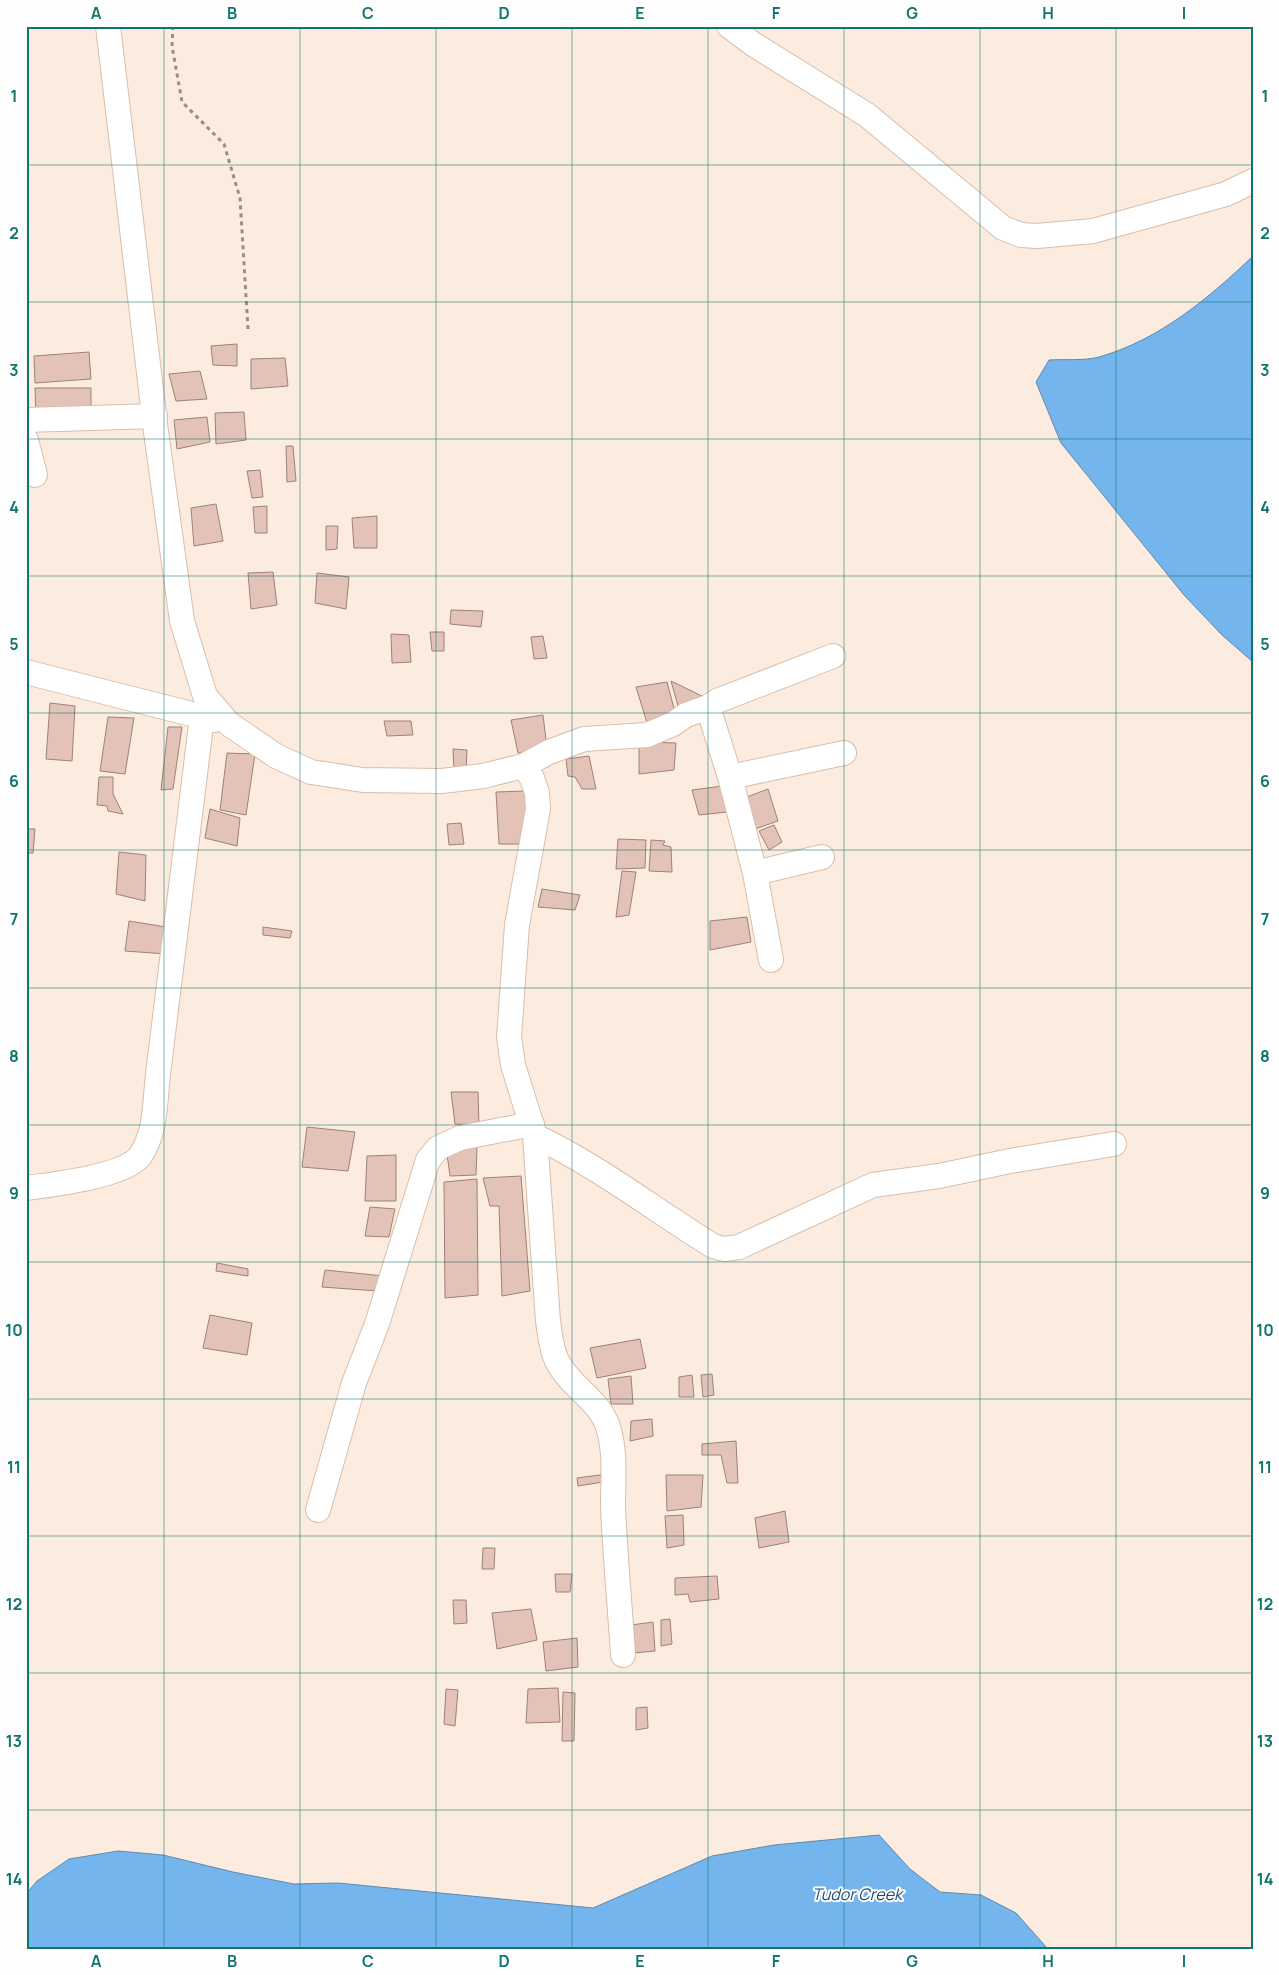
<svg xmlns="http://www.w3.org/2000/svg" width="1279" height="1975" font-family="Manrope,sans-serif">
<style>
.water{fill:#74b5ee;stroke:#5e89ae}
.building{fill:#e3c3b8;stroke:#9e8176}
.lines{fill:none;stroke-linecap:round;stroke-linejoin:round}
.minor-casing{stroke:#d8beab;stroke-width:26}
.path{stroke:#9b8d84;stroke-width:3;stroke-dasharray:4 4;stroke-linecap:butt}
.minor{stroke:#fff;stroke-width:24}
.grid{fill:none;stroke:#0f766e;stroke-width:1;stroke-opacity:0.55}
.labels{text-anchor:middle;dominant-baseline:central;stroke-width:4;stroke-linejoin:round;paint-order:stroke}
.water-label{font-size:16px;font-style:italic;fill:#1b4a70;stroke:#fdfdfd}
.neatline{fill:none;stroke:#0f766e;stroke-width:2}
.grid-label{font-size:16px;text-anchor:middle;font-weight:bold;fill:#0f766e}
</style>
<rect width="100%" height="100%" fill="#fcece0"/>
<path class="water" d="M 1253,256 L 1253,662 L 1222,635 L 1184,595 L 1061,443 L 1036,382 L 1049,360 C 1065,359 1084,361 1099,357 C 1159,340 1209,298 1253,256 Z
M 879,1835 L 910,1869 L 940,1892 L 981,1895 L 1016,1913 L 1048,1949 L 26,1949 L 26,1894 L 37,1881 L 69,1859 L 118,1851 L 163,1855 L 233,1872 L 294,1884 L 338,1883 L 593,1908 L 712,1856 L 774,1845 Z"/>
<path class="building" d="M 237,344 L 237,366 L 213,365 L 211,346 Z
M 89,352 L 91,379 L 35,383 L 34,356 Z
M 285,358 L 288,386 L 251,389 L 251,359 Z
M 200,371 L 207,399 L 176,401 L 169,374 Z
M 35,388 L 91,388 L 91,414 L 36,417 Z
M 244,412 L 246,440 L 216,444 L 215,413 Z
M 207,417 L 210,442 L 177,449 L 174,420 Z
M 286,446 L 293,446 L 296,481 L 287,482 Z
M 260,470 L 263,497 L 252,498 L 247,471 Z
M 216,504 L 223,541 L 194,546 L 191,508 Z
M 267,506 L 267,533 L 255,533 L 253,507 Z
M 377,516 L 377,548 L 354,548 L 352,518 Z
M 326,526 L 338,526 L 337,549 L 326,550 Z
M 273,572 L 277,605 L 251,609 L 248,573 Z
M 317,573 L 349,577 L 346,609 L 315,603 Z
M 451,610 L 483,611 L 481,627 L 450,624 Z
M 430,632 L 444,632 L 444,651 L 432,651 Z
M 391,634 L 409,635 L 411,662 L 392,663 Z
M 543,636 L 547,658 L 534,659 L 531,637 Z
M 671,681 L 708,699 L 678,706 Z
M 667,682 L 676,716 L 648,726 L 636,687 Z
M 50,703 L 75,706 L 72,761 L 46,759 Z
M 543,715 L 547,748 L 518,753 L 511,720 Z
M 108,717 L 134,718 L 125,774 L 100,771 Z
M 384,721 L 411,721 L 413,735 L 387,736 Z
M 168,727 L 182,727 L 173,789 L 161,790 Z
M 639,742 L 676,743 L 674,770 L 639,774 Z
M 453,749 L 467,750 L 466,771 L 454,771 Z
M 227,753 L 255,754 L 246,815 L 220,810 Z
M 589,756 L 596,789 L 582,789 L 575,777 L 568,776 L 566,759 Z
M 99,777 L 113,777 L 113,794 L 123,814 L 108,811 L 107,806 L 97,805 Z
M 723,786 L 727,812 L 699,815 L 692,790 Z
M 768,789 L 778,821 L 755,829 L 747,797 Z
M 525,791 L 530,832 L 524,844 L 499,844 L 496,792 Z
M 210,809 L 240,818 L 237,846 L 205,838 Z
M 461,823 L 464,844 L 449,845 L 447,824 Z
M 774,825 L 782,842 L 769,850 L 759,831 Z
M 26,829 L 35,829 L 33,853 L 26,853 Z
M 618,839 L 646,840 L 645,868 L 616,869 Z
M 651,840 L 665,841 L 663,845 L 671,847 L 672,872 L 649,871 Z
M 119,852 L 146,855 L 145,901 L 116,894 Z
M 622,871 L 636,872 L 629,915 L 616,917 Z
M 542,889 L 580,895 L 575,910 L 538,907 Z
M 747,917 L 751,942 L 710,950 L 710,921 Z
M 129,921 L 172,928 L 166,954 L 125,951 Z
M 263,927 L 292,931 L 290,938 L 263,935 Z
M 451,1092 L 478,1092 L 479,1125 L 455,1124 Z
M 307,1127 L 355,1132 L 348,1171 L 302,1167 Z
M 446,1147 L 477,1147 L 476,1175 L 450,1176 Z
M 396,1155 L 396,1201 L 365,1201 L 367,1156 Z
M 521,1176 L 530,1291 L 502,1296 L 499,1206 L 490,1206 L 483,1178 Z
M 477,1179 L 478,1295 L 445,1298 L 444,1182 Z
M 370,1207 L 395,1209 L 389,1237 L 365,1236 Z
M 217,1263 L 248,1269 L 248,1276 L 216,1271 Z
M 325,1270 L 384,1276 L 378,1291 L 322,1287 Z
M 210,1315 L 252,1323 L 247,1355 L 203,1348 Z
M 640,1339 L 646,1368 L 597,1378 L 590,1348 Z
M 712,1374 L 714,1395 L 703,1397 L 701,1375 Z
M 692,1375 L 694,1397 L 679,1397 L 679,1377 Z
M 631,1376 L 633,1404 L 611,1404 L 608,1379 Z
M 652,1419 L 653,1436 L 630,1441 L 631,1421 Z
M 736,1441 L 738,1483 L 727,1483 L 721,1455 L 702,1455 L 702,1444 Z
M 607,1474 L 603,1482 L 578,1486 L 577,1478 Z
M 666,1475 L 703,1475 L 701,1507 L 667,1511 Z
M 785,1511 L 789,1542 L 759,1548 L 755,1518 Z
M 683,1515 L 684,1545 L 667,1548 L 665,1516 Z
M 483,1548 L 495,1548 L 494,1569 L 482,1569 Z
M 555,1574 L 572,1574 L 570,1592 L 556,1592 Z
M 717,1576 L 719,1599 L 690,1602 L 688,1594 L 675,1595 L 675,1578 Z
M 453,1600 L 466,1600 L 467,1623 L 454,1624 Z
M 531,1609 L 537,1640 L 497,1649 L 492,1613 Z
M 670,1619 L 672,1644 L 661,1646 L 661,1620 Z
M 653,1622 L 655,1651 L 634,1653 L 631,1625 Z
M 577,1638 L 578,1667 L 546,1671 L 543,1642 Z
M 558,1688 L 560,1722 L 526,1723 L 528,1689 Z
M 446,1689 L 458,1690 L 455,1726 L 444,1724 Z
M 563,1692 L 575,1693 L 574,1741 L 562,1741 Z
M 647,1707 L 648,1728 L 636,1730 L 636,1708 Z"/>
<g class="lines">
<g class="minor-casing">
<path id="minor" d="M 108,26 L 156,432 L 182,621 L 205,696 L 229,724 L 276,756 L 311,772 L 363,780 L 442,781 L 483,776 L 523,766 L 532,778 L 537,793 L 538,809 L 517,925 L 509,1037 L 513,1065 L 535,1136 L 548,1321 C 550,1334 551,1349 557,1361 C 570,1387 599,1399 608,1427 C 616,1452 613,1480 613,1506 C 615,1556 620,1606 623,1655
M 729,26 L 753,44 L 867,115 L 1003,228 L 1021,235 L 1037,236 L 1093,231 L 1226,194 L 1253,181
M 26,420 L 155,416
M 26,440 L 35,475
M 26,672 L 215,720
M 708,707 L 717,701 L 833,656
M 523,766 L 549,752 L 584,739 L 647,735 L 673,724 L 686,715 L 708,707 L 730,777 L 755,873 L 771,960
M 730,777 L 844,753
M 755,873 L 822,857
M 535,1136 C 598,1166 653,1209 713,1246 L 724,1249 L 739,1247 L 873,1185 L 939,1176 L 1010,1161 L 1114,1144
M 26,1188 C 51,1185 125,1176 140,1156 C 156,1134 155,1100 158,1074 L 202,717
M 318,1510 L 354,1383 L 377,1324 L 428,1160 L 438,1148 L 460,1138 L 532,1124"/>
</g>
<path class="path" d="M 173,26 L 172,46 L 182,102 L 224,144 L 240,198 L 248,329"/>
<use href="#minor" class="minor"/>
</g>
<path class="grid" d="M 164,26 L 164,1949M 300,26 L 300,1949M 436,26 L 436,1949M 572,26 L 572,1949M 708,26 L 708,1949M 844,26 L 844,1949M 980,26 L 980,1949M 1116,26 L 1116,1949M 26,165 L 1253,165M 26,302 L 1253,302M 26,439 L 1253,439M 26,576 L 1253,576M 26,713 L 1253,713M 26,850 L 1253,850M 26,988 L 1253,988M 26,1125 L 1253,1125M 26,1262 L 1253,1262M 26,1399 L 1253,1399M 26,1536 L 1253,1536M 26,1673 L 1253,1673M 26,1810 L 1253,1810"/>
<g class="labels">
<g class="water-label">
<text x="857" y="1894">Tudor Creek</text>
</g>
</g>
<rect width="1279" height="1975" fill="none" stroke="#fdfdfd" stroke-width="55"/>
<rect x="28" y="28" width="1224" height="1920" class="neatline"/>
<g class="grid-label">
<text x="96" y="19">A</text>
<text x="232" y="19">B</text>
<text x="368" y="19">C</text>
<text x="504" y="19">D</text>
<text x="640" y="19">E</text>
<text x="776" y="19">F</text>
<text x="912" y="19">G</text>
<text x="1048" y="19">H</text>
<text x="1184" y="19">I</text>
<text x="14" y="102">1</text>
<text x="1265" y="102">1</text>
<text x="14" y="239">2</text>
<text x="1265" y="239">2</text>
<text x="14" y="376">3</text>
<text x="1265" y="376">3</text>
<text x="14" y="513">4</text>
<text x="1265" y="513">4</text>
<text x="14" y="650">5</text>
<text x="1265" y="650">5</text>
<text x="14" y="787">6</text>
<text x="1265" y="787">6</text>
<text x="14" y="925">7</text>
<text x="1265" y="925">7</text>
<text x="14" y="1062">8</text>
<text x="1265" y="1062">8</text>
<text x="14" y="1199">9</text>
<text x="1265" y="1199">9</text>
<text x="14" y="1336">10</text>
<text x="1265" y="1336">10</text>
<text x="14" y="1473">11</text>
<text x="1265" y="1473">11</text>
<text x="14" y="1610">12</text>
<text x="1265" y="1610">12</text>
<text x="14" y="1747">13</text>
<text x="1265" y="1747">13</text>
<text x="14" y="1885">14</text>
<text x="1265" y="1885">14</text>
<text x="96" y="1967">A</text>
<text x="232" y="1967">B</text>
<text x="368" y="1967">C</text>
<text x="504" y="1967">D</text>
<text x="640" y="1967">E</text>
<text x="776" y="1967">F</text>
<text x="912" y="1967">G</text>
<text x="1048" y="1967">H</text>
<text x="1184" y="1967">I</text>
</g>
</svg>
